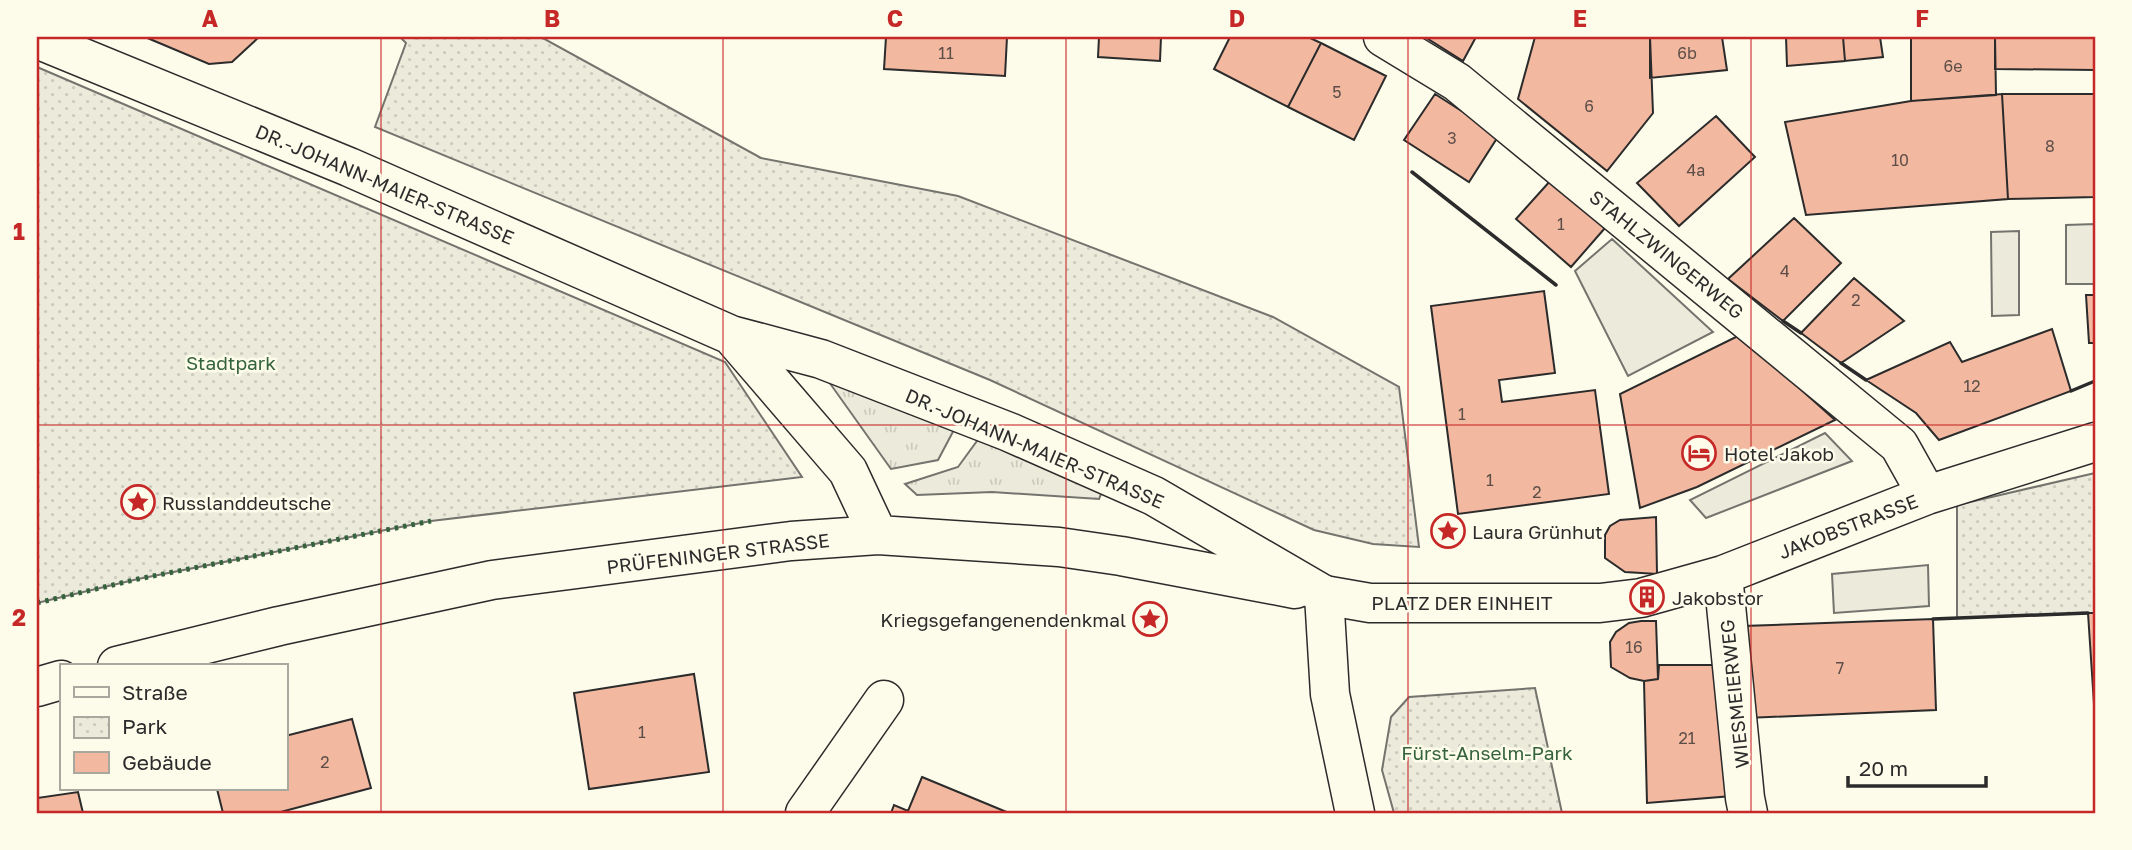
<svg xmlns="http://www.w3.org/2000/svg" width="2132" height="850" font-family="'Golos Text',sans-serif">
<style>
.grass{fill:url(#grass-tufts);stroke:#74746e;stroke-width:2}
.park{fill:url(#park-dots);stroke:#74746e;stroke-width:2}
.parking{fill:#eceadb;stroke:#74746e;stroke-width:2}
.building{fill:#f2b8a0;stroke:#2b2b2b;stroke-width:2}
.lines{fill:none;stroke-linecap:round;stroke-linejoin:round}
.street-casing{stroke:#2b2b2b;stroke-width:41}
.secondary-casing{stroke:#2b2b2b;stroke-width:41}
.street{stroke:#fdfbea;stroke-width:38}
.secondary{stroke:#fdfbea;stroke-width:38}
.hedge{stroke:#34623c;stroke-width:5;stroke-dasharray:3.5 5;stroke-linecap:butt}
.wall{stroke:#2b2b2b;stroke-width:3.5}
.grid{fill:none;stroke:#c62828;stroke-width:2;stroke-opacity:0.55}
.labels{text-anchor:middle;dominant-baseline:central;stroke-width:5;stroke-linejoin:round;paint-order:stroke}
.number-label{font-size:16px;fill:#5d4e48}
.street-label{font-size:19px;fill:#2b2b2b;stroke:#fdfbea}
.park-label{font-size:19px;fill:#34623c;stroke:#fdfbea}
.poi-label{font-size:19px;fill:#2b2b2b;stroke:#fdfbea;text-anchor:start}
.neatline{fill:none;stroke:#c62828;stroke-width:2.5}
.grid-label{font-size:23px;text-anchor:middle;font-weight:bold;fill:#c62828}
</style>
<defs>
<pattern id="grass-tufts" width="24" height="20" patternUnits="userSpaceOnUse" patternTransform="scale(1.75)"><rect width="24" height="20" fill="#ecebdb"/><path d="M3 7l-1-3M5 7V3M7 7l1-3M15 17l-1-3M17 17v-4M19 17l1-3" fill="none" stroke="#cbcabc"/></pattern>
<pattern id="park-dots" width="8" height="8" patternUnits="userSpaceOnUse" patternTransform="scale(1.75)"><rect width="8" height="8" fill="#ecebdb"/><path d="M2 2h.1M6 6h.1" fill="none" stroke="#cbcabc" stroke-width="1.8" stroke-linecap="round"/></pattern>
</defs>
<rect width="100%" height="100%" fill="#fdfbea"/>
<path class="grass" d="M 824,375 L 956,426 L 938,460 L 891,469 Z
M 988,440 L 1102,492 L 1099,499 L 992,492 L 917,495 L 905,484 L 958,467 L 977,441 Z"/>
<path class="park" d="M 400,37 L 541,37 L 761,158 L 958,196 L 1273,317 L 1399,387 L 1419,547 L 1373,544 L 1314,530 L 990,380 L 375,127 L 406,43 Z
M 37,67 L 725,362 L 802,477 L 431,521 L 138,579 L 37,603 Z
M 2095,473 L 2095,613 L 1957,618 L 1957,505 Z
M 1535,688 L 1562,813 L 1394,813 L 1382,770 L 1391,717 L 1409,697 Z"/>
<path class="parking" d="M 2095,224 L 2095,284 L 2066,284 L 2066,225 Z
M 2019,231 L 2019,315 L 1992,316 L 1991,232 Z
M 1612,239 L 1713,332 L 1628,376 L 1575,271 Z
M 1825,433 L 1852,461 L 1706,518 L 1690,500 Z
M 1928,565 L 1929,606 L 1834,613 L 1832,574 Z"/>
<path class="building" d="M 145,37 L 259,37 L 232,62 L 209,64 Z
M 886,37 L 1007,37 L 1005,76 L 884,69 Z
M 1099,37 L 1161,37 L 1160,61 L 1098,57 Z
M 1230,37 L 1308,37 L 1321,43 L 1288,107 L 1214,69 Z
M 1425,37 L 1476,37 L 1463,61 Z
M 1535,37 L 1650,37 L 1653,113 L 1607,171 L 1518,99 Z
M 1650,37 L 1722,37 L 1727,70 L 1650,78 Z
M 1786,37 L 1843,37 L 1845,61 L 1787,66 Z
M 1843,37 L 1880,37 L 1883,57 L 1845,61 Z
M 1911,37 L 1995,37 L 1996,95 L 1911,101 Z
M 1995,37 L 2095,37 L 2095,70 L 1995,69 Z
M 1321,43 L 1386,76 L 1354,140 L 1288,107 Z
M 1435,94 L 1499,135 L 1469,182 L 1404,140 Z
M 2002,94 L 2095,94 L 2095,197 L 2008,199 Z
M 2002,94 L 2008,199 L 1806,215 L 1785,122 L 1911,101 Z
M 1716,116 L 1755,157 L 1679,226 L 1637,183 Z
M 1551,180 L 1605,228 L 1571,267 L 1516,219 Z
M 1794,218 L 1841,263 L 1783,321 L 1728,279 Z
M 1854,278 L 1904,321 L 1841,363 L 1801,333 Z
M 1544,291 L 1555,373 L 1499,380 L 1502,402 L 1595,390 L 1609,494 L 1458,514 L 1431,306 Z
M 2086,295 L 2095,295 L 2095,343 L 2089,343 Z
M 2052,329 L 2071,391 L 1939,440 L 1916,413 L 1866,380 L 1950,342 L 1962,362 Z
M 1740,335 L 1835,420 L 1697,487 L 1640,508 L 1620,394 Z
M 1656,517 L 1657,574 L 1625,572 L 1605,558 L 1605,535 L 1610,526 L 1620,520 Z
M 2088,613 L 2095,613 L 2095,719 Z
M 1933,619 L 1936,710 L 1747,718 L 1743,626 Z
M 1641,621 L 1656,621 L 1658,679 L 1644,681 L 1630,678 L 1611,667 L 1610,642 L 1616,632 L 1629,623 Z
M 1659,665 L 1723,665 L 1732,796 L 1647,803 L 1644,681 L 1658,679 Z
M 694,674 L 709,772 L 589,789 L 574,693 Z
M 352,719 L 371,788 L 277,813 L 223,813 L 217,789 L 285,789 L 285,736 Z
M 922,777 L 1009,813 L 891,813 L 894,805 L 908,811 Z
M 78,792 L 83,813 L 37,813 L 37,798 Z"/>
<g class="lines">
<g class="street-casing">
<path id="street" d="M 1383,37 L 1457,82 L 1899,445 L 1927,495
M 1723,575 L 1745,798 L 1748,813
M 1324,595 L 1370,603 L 1600,603 L 1641,598 L 1723,575 L 1927,495 L 2095,442
M 805,813 L 884,700"/>
</g>
<g class="secondary-casing">
<path id="secondary" d="M 37,39 L 349,167 L 731,335 L 821,359 L 1009,432 L 1154,496 L 1324,595
M 731,335 L 848,471 L 878,535
M 1324,595 L 1330,694 L 1355,813
M 117,666 L 279,626 L 492,580 L 791,541 L 878,535 L 1059,547 L 1121,556 L 1295,589
M 37,687 L 61,680"/>
</g>
<use href="#street" class="street"/>
<use href="#secondary" class="secondary"/>
<path class="hedge" d="M 37,603 L 138,579 L 431,521"/>
<path class="wall" d="M 1412,172 L 1556,285
M 1783,321 L 1801,333
M 1841,363 L 1866,380
M 2071,391 L 2095,381
M 1933,619 L 2088,613"/>
</g>
<path class="grid" d="M 381,37 L 381,813M 723,37 L 723,813M 1066,37 L 1066,813M 1408,37 L 1408,813M 1751,37 L 1751,813M 37,425 L 2095,425"/>
<defs>
<g id="hotel-ring" transform="scale(1.75)"><circle r="9.5" fill="#fdfbea" stroke="#c62828" stroke-width="1.5"/><path d="M-6-4.5h1.5V1H6V5H4.5V3h-9V5H-6ZM-4 0a1.8 1.8 0 1 1 3.6 0ZM.5 0V-2.5h3Q6-2.5 6 0Z" fill="#c62828"/></g>
<g id="sight-ring" transform="scale(1.75)"><circle r="9.5" fill="#fdfbea" stroke="#c62828" stroke-width="1.5"/><path d="M0-6L1.8-2.2L6-1.7L2.9 1.2L3.7 5.4L0 3.3L-3.7 5.4L-2.9 1.2L-6-1.7L-1.8-2.2Z" fill="#c62828"/></g>
<g id="building-ring" transform="scale(1.75)"><circle r="9.5" fill="#fdfbea" stroke="#c62828" stroke-width="1.5"/><path d="M-4-6H4V6H1V3H-1V6H-4ZM-2.5-4.3h1.7v1.8h-1.7ZM.8-4.3h1.7v1.8H.8ZM-2.5-1h1.7V.8h-1.7ZM.8-1h1.7V.8H.8Z" fill="#c62828"/></g>
</defs>
<g fill-rule="evenodd">
<use href="#hotel-ring" x="1699" y="453"/>
<use href="#sight-ring" x="138" y="502"/>
<use href="#sight-ring" x="1448" y="531"/>
<use href="#building-ring" x="1647" y="597"/>
<use href="#sight-ring" x="1150" y="619"/>
</g>
<g class="labels">
<g class="number-label">
<text x="946" y="53">11</text>
<text x="1687" y="53">6b</text>
<text x="1953" y="66">6e</text>
<text x="1337" y="92">5</text>
<text x="1589" y="106">6</text>
<text x="1452" y="138">3</text>
<text x="2050" y="146">8</text>
<text x="1900" y="160">10</text>
<text x="1696" y="170">4a</text>
<text x="1561" y="224">1</text>
<text x="1785" y="271">4</text>
<text x="1856" y="300">2</text>
<text x="1972" y="386">12</text>
<text x="1462" y="414">1</text>
<text x="1490" y="480">1</text>
<text x="1537" y="492">2</text>
<text x="1634" y="647">16</text>
<text x="1840" y="668">7</text>
<text x="642" y="732">1</text>
<text x="1687" y="738">21</text>
<text x="325" y="762">2</text>
</g>
<g class="street-label">
<text transform="translate(385 184) rotate(23)">DR.-JOHANN-MAIER-STRASSE</text>
<text transform="translate(1667 254) rotate(39)">STAHLZWINGERWEG</text>
<text transform="translate(1035 448) rotate(23)">DR.-JOHANN-MAIER-STRASSE</text>
<text transform="translate(1848 526) rotate(-21)">JAKOBSTRASSE</text>
<text transform="translate(718 553) rotate(-7)">PRÜFENINGER STRASSE</text>
<text x="1462" y="602">PLATZ DER EINHEIT</text>
<text transform="translate(1734 694) rotate(-96)">WIESMEIERWEG</text>
</g>
<g class="park-label">
<text x="231" y="362">Stadtpark</text>
<text x="1487" y="752">Fürst-Anselm-Park</text>
</g>
<g class="poi-label">
<text x="1724" y="453">Hotel Jakob</text>
<text x="162" y="502">Russlanddeutsche</text>
<text x="1472" y="531">Laura Grünhut</text>
<text x="1672" y="597">Jakobstor</text>
<text x="1126" y="619" text-anchor="end">Kriegsgefangenendenkmal</text>
</g>
</g>
<rect width="2132" height="850" fill="none" stroke="#fdfbea" stroke-width="77"/>
<rect x="60" y="664" width="228" height="126" fill="#fdfbea" stroke="#a9a89e" stroke-width="2"/>
<rect x="74" y="687" width="35" height="10" fill="#fdfbea" stroke="#a9a89e" stroke-width="2"/>
<text x="122" y="700" font-size="21" fill="#2b2b2b">Straße</text>
<rect x="74" y="717" width="35" height="21" fill="url(#park-dots)" stroke="#a9a89e" stroke-width="2"/>
<text x="122" y="734" font-size="21" fill="#2b2b2b">Park</text>
<rect x="74" y="752" width="35" height="21" fill="#f2b8a0" stroke="#a9a89e" stroke-width="2"/>
<text x="122" y="770" font-size="21" fill="#2b2b2b">Gebäude</text>
<path d="M1848 776v10h138v-10" fill="none" stroke="#2b2b2b" stroke-width="3.5"/>
<text x="1859" y="776" font-size="21" fill="#2b2b2b" stroke="#fdfbea" stroke-width="5" paint-order="stroke">20 m</text>
<rect x="38" y="38" width="2056" height="774" class="neatline"/>
<g class="grid-label">
<text x="210" y="27">A</text>
<text x="552" y="27">B</text>
<text x="895" y="27">C</text>
<text x="1237" y="27">D</text>
<text x="1580" y="27">E</text>
<text x="1922" y="27">F</text>
<text x="19" y="240">1</text>
<text x="19" y="626">2</text>
</g>
</svg>
